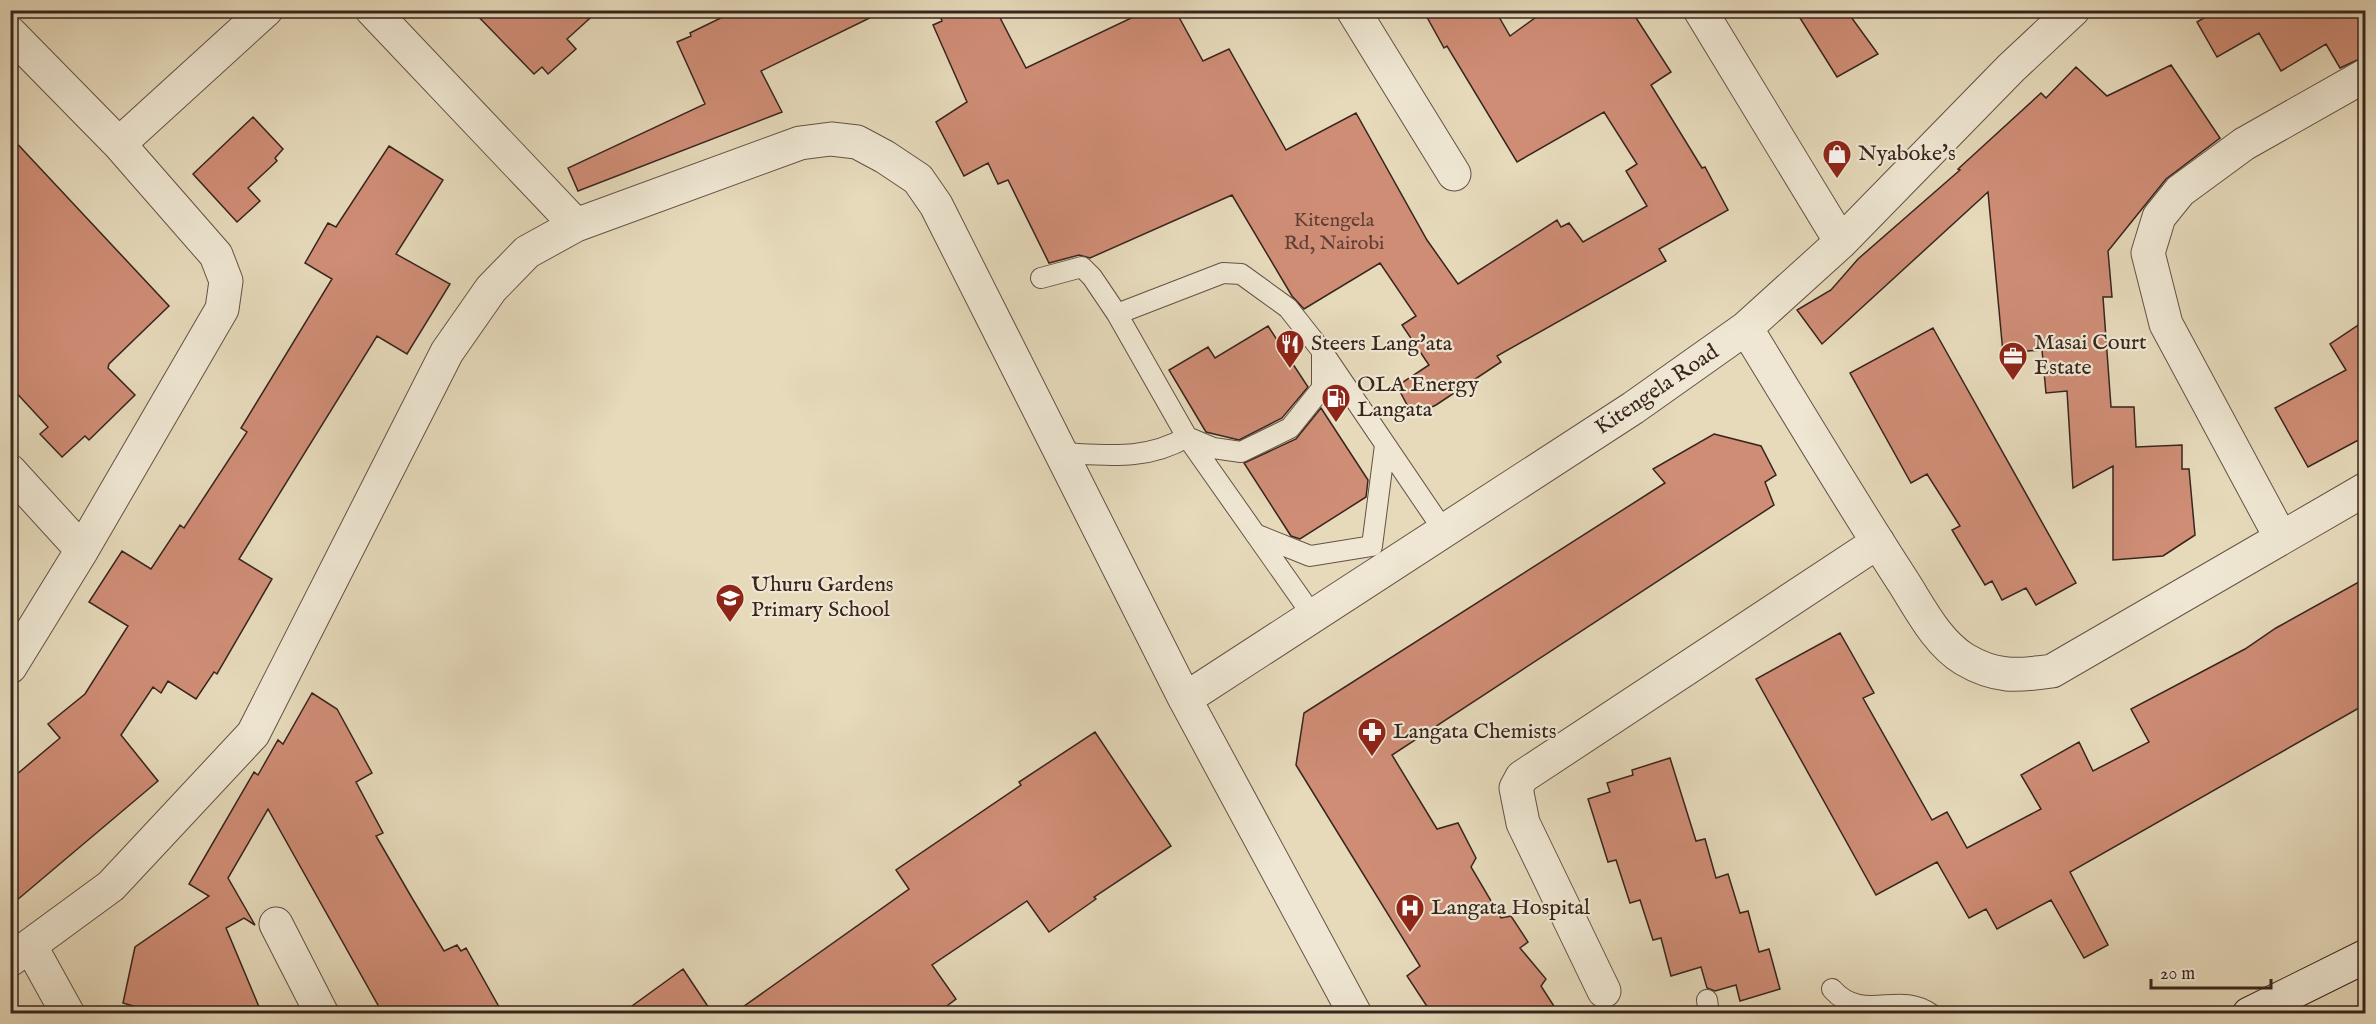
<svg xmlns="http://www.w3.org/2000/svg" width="2376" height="1024" font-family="'IM FELL English',serif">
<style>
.building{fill:#cf8d76;stroke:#38251e;stroke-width:1.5}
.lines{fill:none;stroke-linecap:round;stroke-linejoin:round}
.service-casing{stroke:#645245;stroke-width:22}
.minor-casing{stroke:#645245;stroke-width:35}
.secondary-casing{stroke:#38251e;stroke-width:35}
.service{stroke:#efe7d3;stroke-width:20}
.minor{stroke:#efe7d3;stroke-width:33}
.secondary{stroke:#efe7d3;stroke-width:33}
.labels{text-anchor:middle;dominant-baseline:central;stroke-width:4.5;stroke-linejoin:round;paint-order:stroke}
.number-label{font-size:20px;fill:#5e3f34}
.poi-label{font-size:22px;fill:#38251e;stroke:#efe7d3;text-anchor:start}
.street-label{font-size:22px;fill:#38251e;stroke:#efe7d3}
</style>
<rect width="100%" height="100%" fill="#e6dabb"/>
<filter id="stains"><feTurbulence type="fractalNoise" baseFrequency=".00333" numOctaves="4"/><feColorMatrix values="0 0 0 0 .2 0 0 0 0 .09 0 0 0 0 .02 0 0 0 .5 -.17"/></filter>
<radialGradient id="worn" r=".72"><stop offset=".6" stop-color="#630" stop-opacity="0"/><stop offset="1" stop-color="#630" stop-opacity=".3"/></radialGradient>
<path class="building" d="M 472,10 L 599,10 L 567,39 L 576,49 L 548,74 L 542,67 L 534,74 Z
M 737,10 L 886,10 L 761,71 L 782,112 L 578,191 L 568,168 L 705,104 L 677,42 L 691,36 L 690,33 Z
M 938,10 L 996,10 L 1026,68 L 1148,10 L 1175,10 L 1203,61 L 1229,49 L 1286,150 L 1356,113 L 1427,240 L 1458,284 L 1557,220 L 1561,227 L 1569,223 L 1583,242 L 1647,206 L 1626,171 L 1637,164 L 1604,112 L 1517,162 L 1447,46 L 1444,48 L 1423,10 L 1495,10 L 1510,36 L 1546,10 L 1631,10 L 1671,72 L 1651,85 L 1702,168 L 1705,167 L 1728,210 L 1659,249 L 1666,261 L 1497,356 L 1501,362 L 1436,405 L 1413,416 L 1397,386 L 1429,365 L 1402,325 L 1416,316 L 1380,263 L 1304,309 L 1292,296 L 1232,195 L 1090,258 L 1079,255 L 1049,263 L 1008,180 L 998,184 L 988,163 L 964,176 L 936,122 L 967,102 L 933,25 L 942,21 Z
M 1795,10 L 1846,10 L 1878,54 L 1837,77 Z
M 2217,10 L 2366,10 L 2366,56 L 2340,68 L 2326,44 L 2281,71 L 2259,33 L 2217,57 L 2197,22 Z
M 2171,65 L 2220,138 L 2166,179 L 2108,251 L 2112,297 L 2103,297 L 2111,407 L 2134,407 L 2136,447 L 2182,445 L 2182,469 L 2189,469 L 2195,535 L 2163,556 L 2113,560 L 2113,466 L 2073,488 L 2067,391 L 2046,393 L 2042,350 L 2003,353 L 1988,192 L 1822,344 L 1797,310 L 1831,290 L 1858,259 L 1960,170 L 1958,169 L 2041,93 L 2046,98 L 2076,67 L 2107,96 Z
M 253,117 L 283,149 L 275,158 L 277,161 L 248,188 L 260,201 L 237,222 L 193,174 Z
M 10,136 L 169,306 L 109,364 L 108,368 L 135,395 L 89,440 L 85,436 L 62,457 L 40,434 L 48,427 L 10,386 Z
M 389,146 L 443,180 L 396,254 L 450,284 L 407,354 L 377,336 L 239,559 L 272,579 L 217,674 L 214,672 L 196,699 L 168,681 L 161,693 L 153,687 L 121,735 L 158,781 L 10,906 L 10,780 L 60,738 L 48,724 L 85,694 L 128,626 L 89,602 L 122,551 L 151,569 L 180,525 L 184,528 L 247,432 L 241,428 L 332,279 L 305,263 L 328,223 L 336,227 Z
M 2366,320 L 2366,436 L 2308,467 L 2275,408 L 2346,370 L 2330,344 Z
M 1268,326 L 1308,387 L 1282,418 L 1239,440 L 1206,432 L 1169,370 L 1208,347 L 1215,358 Z
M 1933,328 L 2076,583 L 2036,605 L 2026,588 L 2002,600 L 1992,581 L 1985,585 L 1952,530 L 1960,526 L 1927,474 L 1911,483 L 1850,373 Z
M 1321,408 L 1368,480 L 1366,497 L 1300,539 L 1291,536 L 1244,463 L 1296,439 Z
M 1714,434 L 1761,446 L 1776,475 L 1765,482 L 1774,505 L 1392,755 L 1437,829 L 1458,823 L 1476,858 L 1471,867 L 1501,918 L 1511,916 L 1528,942 L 1520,948 L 1546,979 L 1541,986 L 1559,1014 L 1432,1014 L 1407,976 L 1420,966 L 1296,765 L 1304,713 L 1665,483 L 1653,469 Z
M 2366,578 L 2366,704 L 2070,872 L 2108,945 L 2084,958 L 2051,900 L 1997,929 L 1986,909 L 1969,918 L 1937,862 L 1876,895 L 1756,679 L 1840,633 L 1874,693 L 1863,698 L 1932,820 L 1947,812 L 1967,848 L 2041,809 L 2021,775 L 2079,742 L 2093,771 L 2149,742 L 2131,709 L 2245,649 L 2276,628 Z
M 312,693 L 337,709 L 372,773 L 356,782 L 383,833 L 376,836 L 412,898 L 444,951 L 457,945 L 461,951 L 466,948 L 503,1014 L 383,1014 L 268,809 L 228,878 L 255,925 L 244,918 L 226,928 L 262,1014 L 160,1014 L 123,1003 L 135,947 L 209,896 L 189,884 L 254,772 L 258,775 L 278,740 L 283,744 Z
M 1095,732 L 1171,846 L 1094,897 L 1096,899 L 1049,932 L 1027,901 L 932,965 L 956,999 L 936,1014 L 733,1014 L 909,889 L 896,870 L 1021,785 L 1019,782 Z
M 1670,758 L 1696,841 L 1705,839 L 1716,878 L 1728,874 L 1740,913 L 1748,911 L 1759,952 L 1769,949 L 1780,989 L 1740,1001 L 1736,985 L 1715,991 L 1707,988 L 1701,967 L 1671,976 L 1661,938 L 1653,940 L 1640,900 L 1630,903 L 1616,860 L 1608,862 L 1588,799 L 1610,792 L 1607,783 L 1633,775 L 1632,770 Z
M 683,969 L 713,1014 L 621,1014 Z"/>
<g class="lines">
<g class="service-casing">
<path id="service" d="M 1041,278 L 1082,267 L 1092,277 L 1117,314 L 1187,437 L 1313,616
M 1117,314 L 1223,273 L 1241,274 L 1288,308 L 1322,351 L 1444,531
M 1061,453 C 1107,455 1146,461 1187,437 L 1213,448 L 1241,452 L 1290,428 L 1322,388 L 1322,351
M 1255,534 L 1310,556 L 1372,546 L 1385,445
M 1832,989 C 1863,1024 1898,990 1931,1014
M 1707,1000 L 1709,1014"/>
</g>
<g class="minor-casing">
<path id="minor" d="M 372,10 L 576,225
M 1353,10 L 1454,174
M 1700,10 L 1841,242
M 10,33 L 119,144 L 216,255 L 226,281 L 222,309 L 82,550 L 10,667
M 119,144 L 266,10
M 1746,328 C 1797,411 1847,495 1900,577 C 1918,604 1935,641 1964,659 C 1996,678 2017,676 2052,671 L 2366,489
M 10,471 L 82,550
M 2281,538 L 2166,324 L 2148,253 L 2159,217 L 2180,191 L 2244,144 L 2366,75
M 1185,699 L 1633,408 L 1746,328 L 1841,242 L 2011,68 L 2073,10
M 276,924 L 322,1014
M 31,947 L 68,1014
M 10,960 L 111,886 L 253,734 L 447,352 L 491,289 L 527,252 L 576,225 L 800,143 L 831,139 L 857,142 L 885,157 L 918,179 L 936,205 L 1185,699 L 1355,1014
M 1604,991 L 1523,823 L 1516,788 L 1522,777 L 1878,542"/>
</g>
<g class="secondary-casing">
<path id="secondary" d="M 2249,1014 L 2366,956"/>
</g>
<use href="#service" class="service"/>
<use href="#minor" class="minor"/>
<use href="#secondary" class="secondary"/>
</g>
<defs>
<g id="shop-pin" transform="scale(1.5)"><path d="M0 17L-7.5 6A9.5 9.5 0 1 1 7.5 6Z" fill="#8f2418" stroke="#efe7d3"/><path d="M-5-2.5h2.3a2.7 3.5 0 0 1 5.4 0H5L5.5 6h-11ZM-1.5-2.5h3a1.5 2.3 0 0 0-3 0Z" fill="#fff"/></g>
<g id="restaurant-pin" transform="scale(1.5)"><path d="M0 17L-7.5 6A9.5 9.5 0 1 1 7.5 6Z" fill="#8f2418" stroke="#efe7d3"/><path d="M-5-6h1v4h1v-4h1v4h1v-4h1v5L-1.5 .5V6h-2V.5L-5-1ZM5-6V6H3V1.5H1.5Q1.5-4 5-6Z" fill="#fff"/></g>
<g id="office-pin" transform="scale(1.5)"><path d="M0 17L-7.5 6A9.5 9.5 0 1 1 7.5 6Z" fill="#8f2418" stroke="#efe7d3"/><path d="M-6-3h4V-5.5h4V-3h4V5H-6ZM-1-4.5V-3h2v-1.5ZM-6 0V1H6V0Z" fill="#fff"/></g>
<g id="fuel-pin" transform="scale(1.5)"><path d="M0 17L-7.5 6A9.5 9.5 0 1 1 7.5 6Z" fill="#8f2418" stroke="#efe7d3"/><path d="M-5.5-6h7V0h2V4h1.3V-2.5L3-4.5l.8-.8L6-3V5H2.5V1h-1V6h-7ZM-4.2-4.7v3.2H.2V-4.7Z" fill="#fff"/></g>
<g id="school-pin" transform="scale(1.5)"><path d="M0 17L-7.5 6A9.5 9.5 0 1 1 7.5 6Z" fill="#8f2418" stroke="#efe7d3"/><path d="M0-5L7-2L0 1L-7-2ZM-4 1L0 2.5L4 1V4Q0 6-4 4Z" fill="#fff"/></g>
<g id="pharmacy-pin" transform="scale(1.5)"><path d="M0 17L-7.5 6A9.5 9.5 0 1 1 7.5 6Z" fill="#8f2418" stroke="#efe7d3"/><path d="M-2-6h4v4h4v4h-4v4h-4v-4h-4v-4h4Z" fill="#fff"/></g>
<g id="hospital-pin" transform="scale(1.5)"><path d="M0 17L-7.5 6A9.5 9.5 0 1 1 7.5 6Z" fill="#8f2418" stroke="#efe7d3"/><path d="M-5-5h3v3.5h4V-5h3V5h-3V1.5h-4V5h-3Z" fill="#fff"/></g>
</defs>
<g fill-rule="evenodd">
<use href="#shop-pin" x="1837" y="154"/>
<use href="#restaurant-pin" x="1290" y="344"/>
<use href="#office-pin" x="2013" y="356"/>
<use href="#fuel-pin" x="1336" y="398"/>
<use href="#school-pin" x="730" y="598"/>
<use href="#pharmacy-pin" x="1372" y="732"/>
<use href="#hospital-pin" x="1410" y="908"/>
</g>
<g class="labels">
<g class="number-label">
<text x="1334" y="220">Kitengela<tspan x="1334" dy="23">Rd, Nairobi</tspan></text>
</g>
<g class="poi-label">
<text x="1858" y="154">Nyaboke's</text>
<text x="2034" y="343">Masai Court<tspan x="2034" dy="25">Estate</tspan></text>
<text x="1311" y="344">Steers Lang'ata</text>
<text x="1357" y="385">OLA Energy<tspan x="1357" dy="25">Langata</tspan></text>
<text x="751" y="585">Uhuru Gardens<tspan x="751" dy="25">Primary School</tspan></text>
<text x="1393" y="732">Langata Chemists</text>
<text x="1431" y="908">Langata Hospital</text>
</g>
<g class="street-label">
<text transform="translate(1657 390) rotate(-34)">Kitengela Road</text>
</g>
</g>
<rect width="2376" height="1024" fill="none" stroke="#e6dabb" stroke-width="36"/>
<rect x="12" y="12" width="2352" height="1000" fill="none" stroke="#38251e" stroke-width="3"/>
<rect x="18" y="18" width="2340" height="988" fill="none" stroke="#38251e" stroke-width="1.5"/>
<path d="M2151 979v9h120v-9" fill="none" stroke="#38251e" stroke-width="3"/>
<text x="2160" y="979" font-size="18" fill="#38251e" stroke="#efe7d3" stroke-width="4.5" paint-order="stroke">20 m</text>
<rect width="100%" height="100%" filter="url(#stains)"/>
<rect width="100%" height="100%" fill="url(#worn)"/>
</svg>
